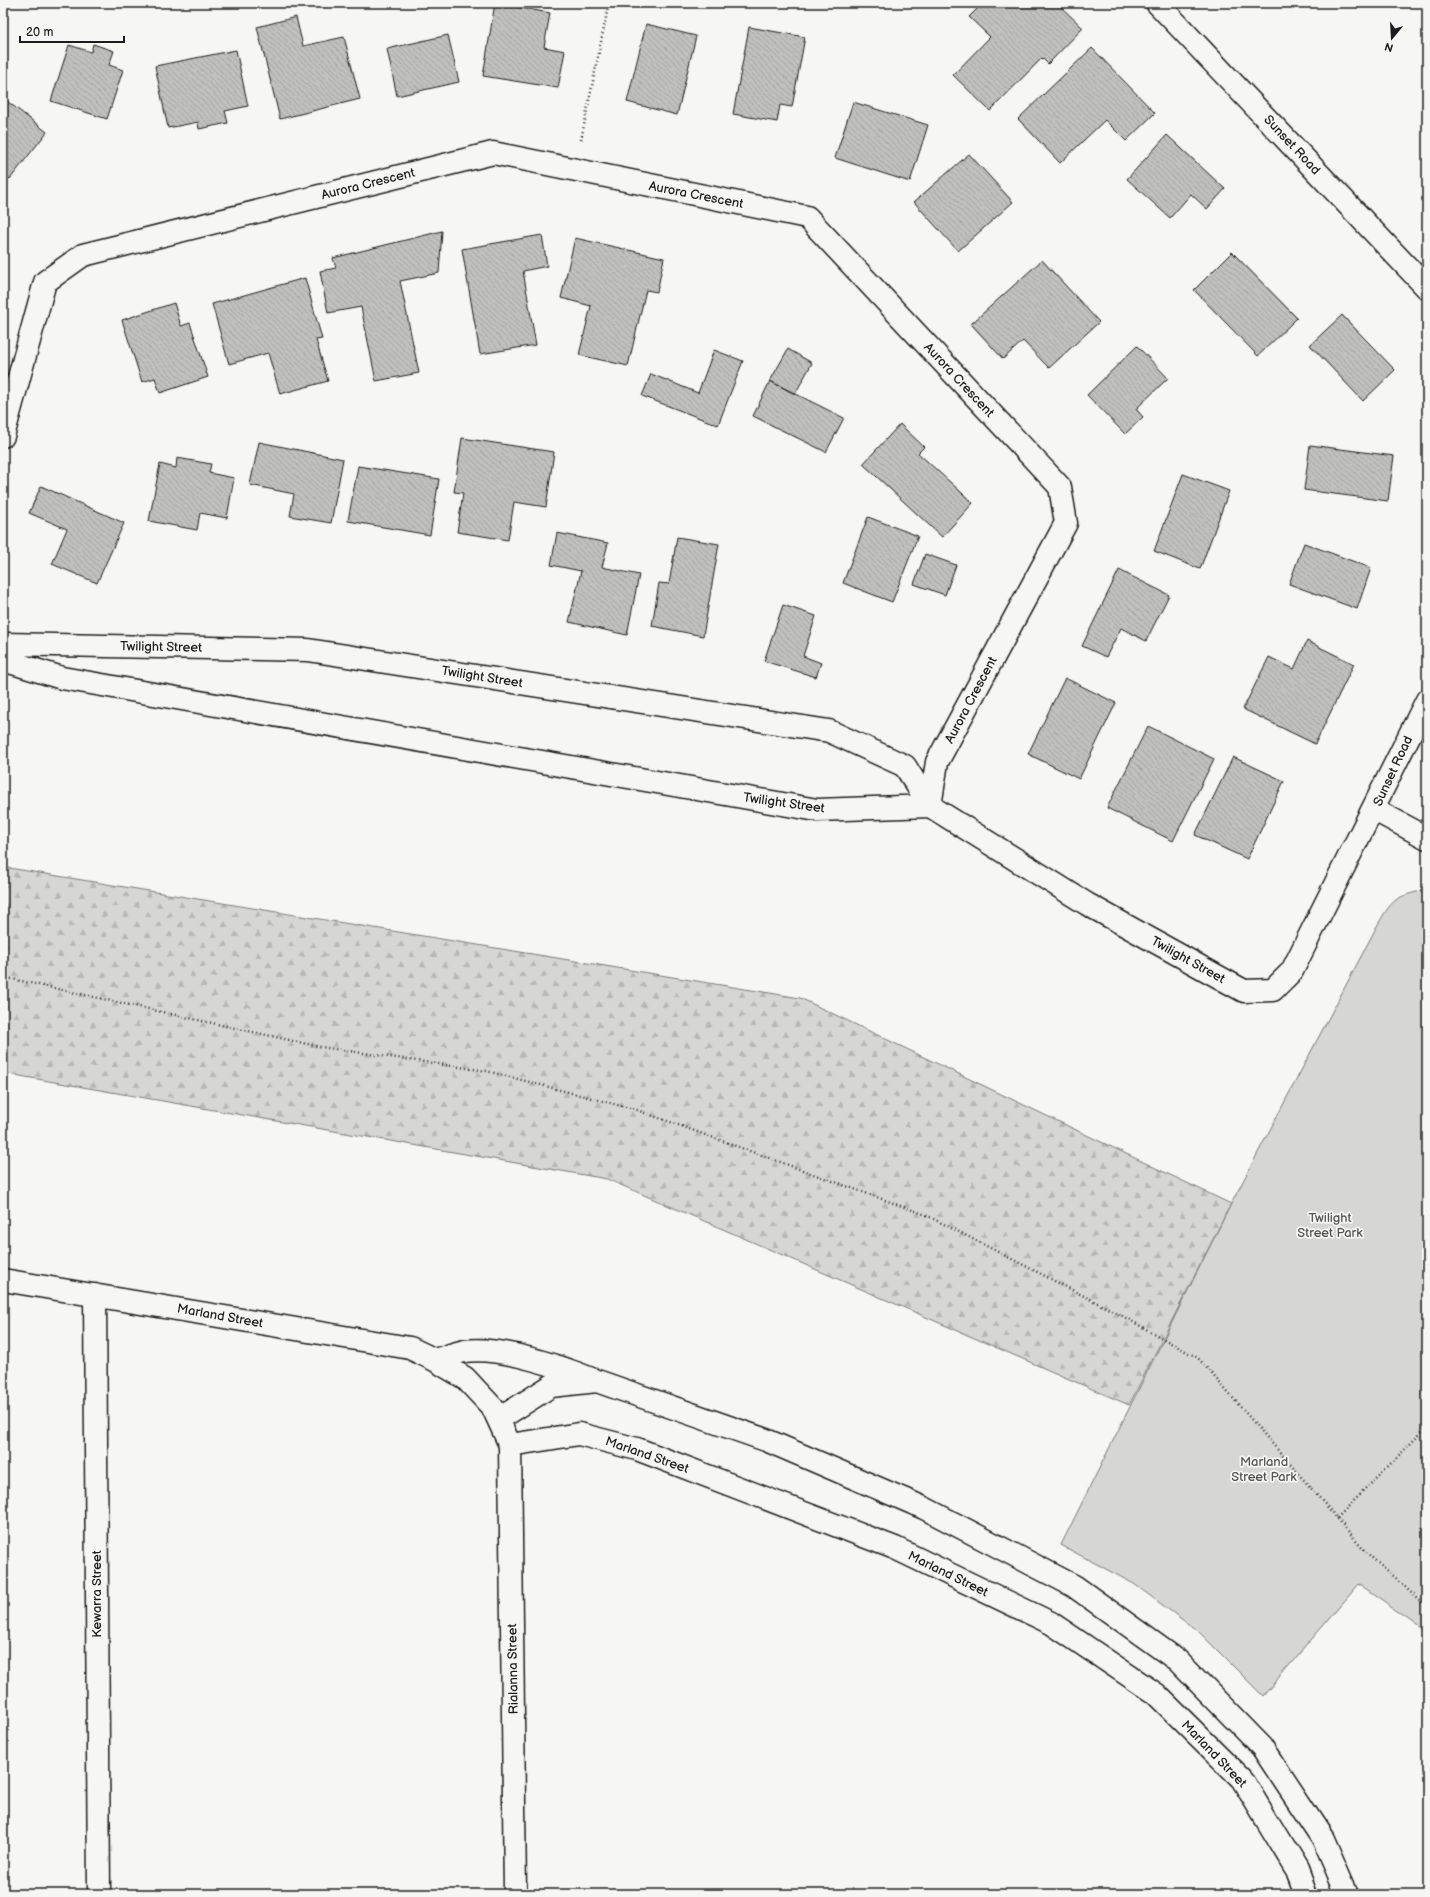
<svg xmlns="http://www.w3.org/2000/svg" width="1430" height="1897" font-family="'Balsamiq Sans',sans-serif">
<style>
.forest{fill:url(#forest-firs);stroke:#797977}
.park{fill:#d6d6d2;stroke:#797977}
.building{fill:url(#building-back-hatch);stroke:#1c1c1c}
.lines{fill:none;stroke-linecap:round;stroke-linejoin:round}
.minor-casing{stroke:#1c1c1c;stroke-width:25}
.path{stroke:#1c1c1c;stroke-width:2.5;stroke-dasharray:1 3;stroke-linecap:butt}
.minor{stroke:#f6f6f2;stroke-width:22}
.labels{text-anchor:middle;dominant-baseline:central;stroke-width:3.5;stroke-linejoin:round;paint-order:stroke}
.street-label{font-size:13px;fill:#1c1c1c;stroke:#f6f6f2}
.park-label{font-size:13px;fill:#545453;stroke:#f6f6f2}
</style>
<defs>
<pattern id="forest-firs" width="22" height="20" patternUnits="userSpaceOnUse"><rect width="22" height="20" fill="#d6d6d2"/><path d="M5 1l3.5 6h-7zM16 11l3.5 6h-7z" fill="#b7b7b4"/></pattern>
<pattern id="building-back-hatch" width="6" height="6" patternUnits="userSpaceOnUse"><rect width="6" height="6" fill="#c0c0bd"/><path d="M-1 5l2 2M0 0l6 6M5-1l2 2" fill="none" stroke="#a4a4a2"/></pattern>
</defs>
<rect width="100%" height="100%" fill="#f6f6f2"/>
<filter id="ink" filterUnits="userSpaceOnUse"><feTurbulence type="fractalNoise" baseFrequency=".025" numOctaves="2"/><feDisplacementMap in="SourceGraphic" scale="8" xChannelSelector="R" yChannelSelector="G"/><feConvolveMatrix kernelMatrix="1 2 1 2 8 2 1 2 1" color-interpolation-filters="sRGB"/></filter>
<g filter="url(#ink)">
<path class="forest" d="M 3,867 L 800,998 L 1231,1204 L 1129,1405 L 607,1179 L 3,1073 Z"/>
<path class="park" d="M 1421,891 L 1427,893 L 1427,1631 L 1359,1584 L 1263,1696 L 1199,1632 L 1134,1584 L 1061,1545 L 1231,1204 L 1377,926 C 1391,902 1393,897 1421,891 Z"/>
<path class="building" d="M 495,3 L 550,13 L 544,47 L 565,51 L 558,88 L 483,76 Z
M 983,3 L 1065,3 L 1061,7 L 1083,28 L 1048,64 L 1042,58 L 990,111 L 953,75 L 990,37 L 969,17 Z
M 296,17 L 303,46 L 344,37 L 360,99 L 280,119 L 257,27 Z
M 646,24 L 696,36 L 677,115 L 627,102 Z
M 749,27 L 805,37 L 792,107 L 780,105 L 777,122 L 733,114 Z
M 448,35 L 459,82 L 397,96 L 387,49 Z
M 93,44 L 114,51 L 109,65 L 123,70 L 107,119 L 51,101 L 69,45 L 91,52 Z
M 1092,48 L 1155,113 L 1126,141 L 1105,120 L 1060,163 L 1018,119 Z
M 236,50 L 248,106 L 225,111 L 228,123 L 199,129 L 198,122 L 168,128 L 155,66 Z
M 3,98 L 47,132 L 10,179 L 3,173 Z
M 853,102 L 928,125 L 910,182 L 835,158 Z
M 1167,135 L 1225,189 L 1207,209 L 1191,194 L 1170,218 L 1127,179 Z
M 969,154 L 1013,202 L 958,251 L 914,202 Z
M 442,231 L 439,273 L 400,281 L 419,373 L 376,381 L 361,307 L 328,313 L 320,271 L 336,268 L 333,258 Z
M 542,235 L 547,266 L 523,271 L 536,345 L 480,354 L 462,249 Z
M 575,238 L 664,258 L 657,292 L 646,290 L 628,366 L 579,355 L 591,306 L 561,298 Z
M 1232,252 L 1297,318 L 1258,356 L 1194,290 Z
M 1042,260 L 1099,322 L 1049,368 L 1023,341 L 1003,359 L 971,324 Z
M 305,278 L 322,339 L 316,340 L 328,381 L 280,394 L 268,353 L 229,364 L 212,304 Z
M 174,303 L 181,326 L 190,323 L 208,377 L 160,393 L 155,378 L 142,382 L 122,320 Z
M 1342,315 L 1395,370 L 1363,401 L 1310,345 Z
M 1137,346 L 1168,378 L 1136,409 L 1143,417 L 1125,434 L 1087,395 Z
M 788,349 L 812,363 L 795,394 L 770,381 Z
M 714,350 L 743,361 L 718,425 L 642,396 L 651,374 L 698,393 Z
M 770,381 L 844,418 L 826,452 L 753,416 Z
M 900,424 L 924,447 L 918,453 L 973,503 L 942,537 L 863,464 Z
M 462,438 L 554,452 L 546,507 L 514,502 L 508,540 L 457,532 L 463,493 L 454,492 Z
M 259,442 L 343,459 L 331,523 L 290,516 L 294,494 L 250,485 Z
M 1310,445 L 1394,456 L 1388,501 L 1304,490 Z
M 177,458 L 211,464 L 209,473 L 234,478 L 227,518 L 200,513 L 197,530 L 149,521 L 160,464 L 176,468 Z
M 358,466 L 439,479 L 430,535 L 348,521 Z
M 1183,474 L 1229,491 L 1200,569 L 1154,551 Z
M 41,486 L 124,523 L 97,583 L 52,564 L 67,529 L 29,513 Z
M 868,517 L 918,536 L 892,602 L 843,583 Z
M 557,533 L 608,543 L 602,567 L 639,575 L 627,635 L 569,622 L 581,571 L 551,565 Z
M 677,537 L 719,544 L 703,636 L 652,626 L 659,583 L 669,584 Z
M 1304,543 L 1371,568 L 1357,609 L 1289,584 Z
M 925,554 L 956,565 L 945,595 L 914,584 Z
M 1119,570 L 1169,595 L 1146,641 L 1121,628 L 1106,657 L 1082,646 Z
M 783,605 L 816,616 L 803,656 L 821,663 L 816,677 L 764,661 Z
M 1307,641 L 1354,664 L 1315,744 L 1243,709 L 1269,657 L 1294,669 Z
M 1065,678 L 1116,703 L 1079,779 L 1028,754 Z
M 1148,726 L 1214,759 L 1173,841 L 1107,808 Z
M 1233,757 L 1284,781 L 1247,859 L 1195,835 Z"/>
<g class="lines">
<g class="minor-casing">
<path id="minor" d="M 1157,3 L 1427,288
M 3,436 L 45,282 L 83,255 L 493,153 L 807,217 L 1060,487 L 1066,523 L 937,762 L 930,806
M 3,644 L 308,650 L 829,731 L 905,766 L 930,806
M 3,660 L 62,678 L 817,810 L 930,806 L 1087,904 L 1244,991 L 1273,990 L 1292,971 L 1427,700
M 1373,809 L 1427,838
M 3,1280 L 410,1348 L 435,1360 L 465,1378 L 493,1408 L 510,1445 L 515,1894
M 95,1295 L 99,1894
M 435,1360 C 445,1357 455,1353 465,1351 C 500,1346 562,1367 594,1380
M 499,1419 L 551,1386 L 597,1381 L 766,1440 L 924,1508 L 1074,1586 L 1177,1660 L 1262,1747 L 1323,1839 L 1347,1894
M 510,1445 L 579,1434 L 637,1449 L 895,1548 L 1051,1623 L 1156,1694 L 1242,1779 L 1297,1870 L 1306,1894"/>
</g>
<path class="path" d="M 581,140 L 609,3
M 3,977 L 321,1047 L 487,1071 L 637,1110 L 926,1215 L 1117,1313 L 1198,1358 L 1369,1555 L 1427,1607
M 1337,1518 L 1427,1427"/>
<use href="#minor" class="minor"/>
</g>
</g>
<g class="labels">
<g class="street-label">
<text transform="translate(1292 145) rotate(47)">Sunset Road</text>
<text transform="translate(368 184) rotate(-14)">Aurora Crescent</text>
<text transform="translate(696 195) rotate(11)">Aurora Crescent</text>
<text transform="translate(959 380) rotate(47)">Aurora Crescent</text>
<text transform="translate(161 647) rotate(1)">Twilight Street</text>
<text transform="translate(482 677) rotate(9)">Twilight Street</text>
<text transform="translate(971 700) rotate(-62)">Aurora Crescent</text>
<text transform="translate(1393 771) rotate(-65)">Sunset Road</text>
<text transform="translate(784 803) rotate(8)">Twilight Street</text>
<text transform="translate(1188 960) rotate(29)">Twilight Street</text>
<text transform="translate(220 1316) rotate(10)">Marland Street</text>
<text transform="translate(647 1455) rotate(19)">Marland Street</text>
<text transform="translate(948 1574) rotate(26)">Marland Street</text>
<text transform="translate(97 1594) rotate(-90)">Kewarra Street</text>
<text transform="translate(513 1669) rotate(-91)">Rialanna Street</text>
<text transform="translate(1214 1754) rotate(46)">Marland Street</text>
</g>
<g class="park-label">
<text x="1330" y="1218">Twilight<tspan x="1330" dy="15">Street Park</tspan></text>
<text x="1264" y="1462">Marland<tspan x="1264" dy="15">Street Park</tspan></text>
</g>
</g>
<rect width="1430" height="1897" fill="none" stroke="#f6f6f2" stroke-width="16"/>
<rect x="8" y="8" width="1414" height="1881" fill="none" stroke="#1c1c1c" stroke-width="1.5" filter="url(#ink)"/>
<g transform="translate(1392 38) rotate(198)" stroke="#f6f6f2" stroke-width="3" paint-order="stroke">
<path d="M0-3L7 15L0 10L-7 15Z" fill="#1c1c1c"/>
<text y="-6" font-size="11" font-weight="bold" text-anchor="middle" fill="#1c1c1c">N</text>
</g>
<path d="M20 36v6h104v-6" fill="none" stroke="#1c1c1c" stroke-width="2"/>
<text x="26" y="36" font-size="12" fill="#1c1c1c" stroke="#f6f6f2" stroke-width="3" paint-order="stroke">20 m</text>
</svg>
